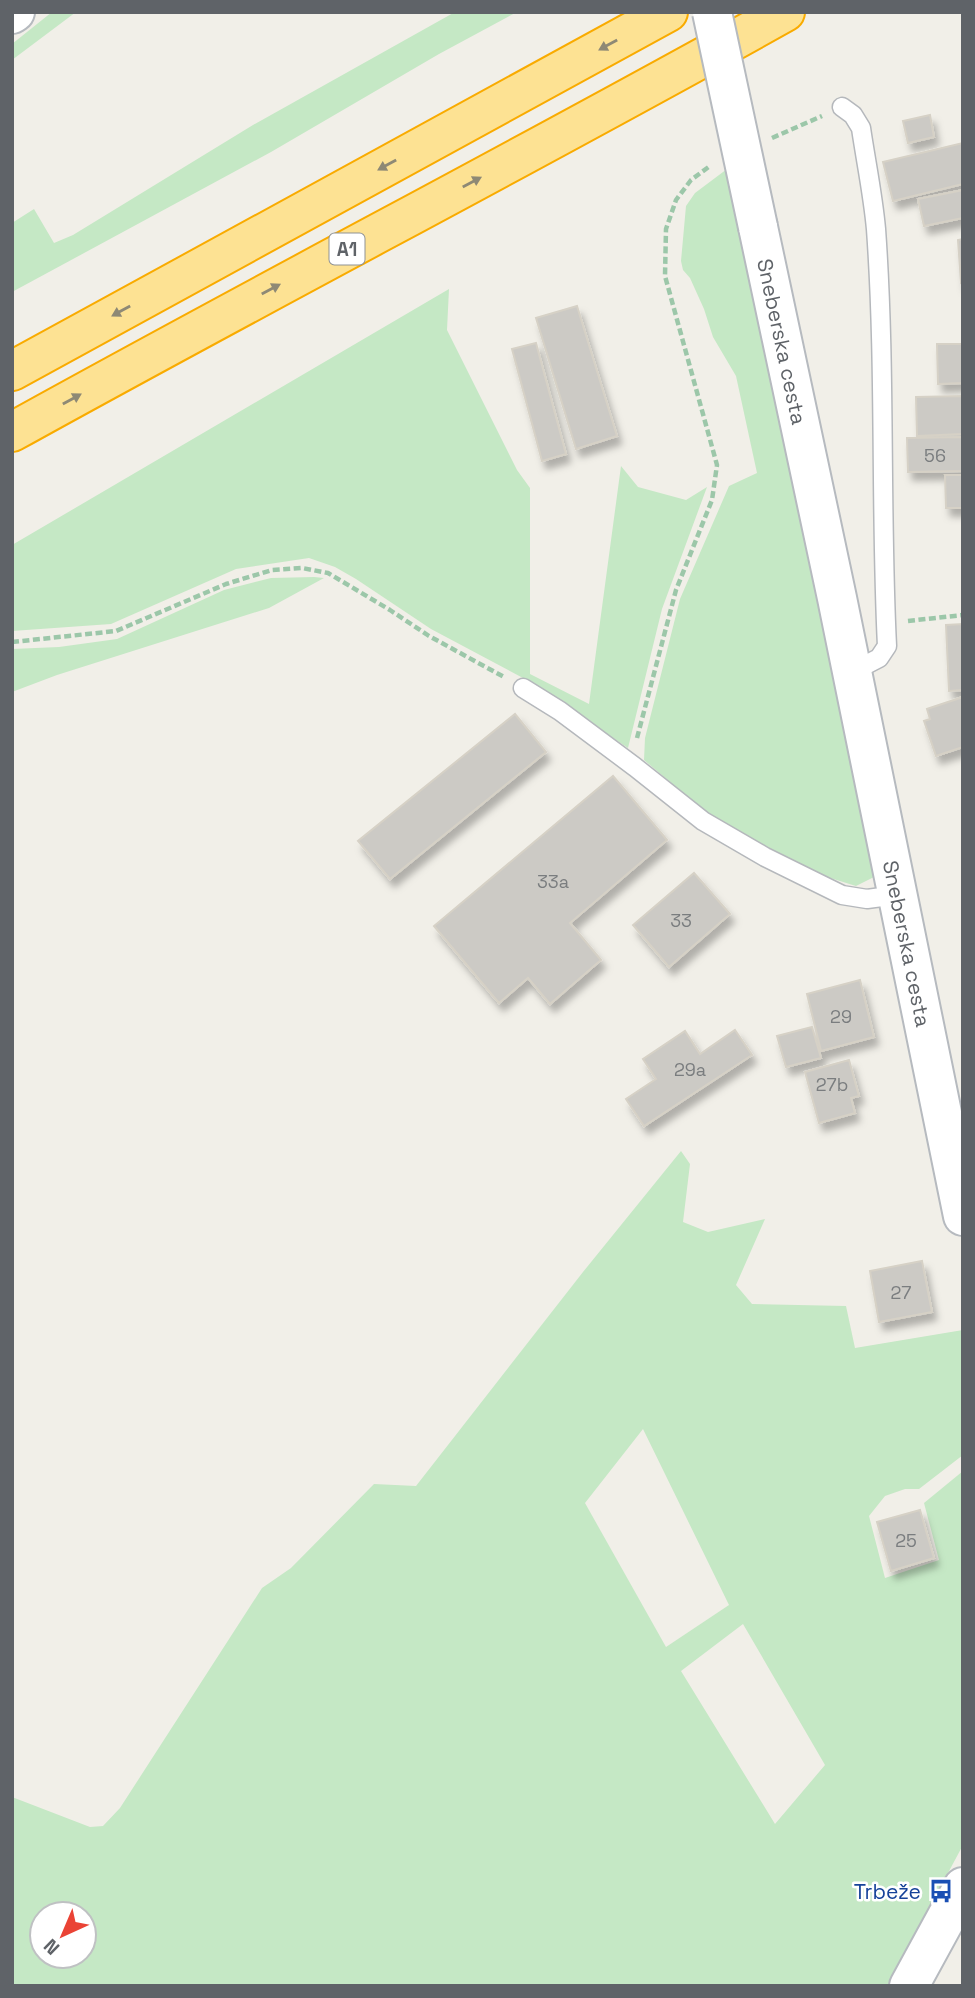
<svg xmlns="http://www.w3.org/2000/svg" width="975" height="1998" font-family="'Space Grotesk',sans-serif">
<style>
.green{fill:#c5e8c5;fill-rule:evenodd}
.building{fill:#cccac5;stroke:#d6d1c6;stroke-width:2;filter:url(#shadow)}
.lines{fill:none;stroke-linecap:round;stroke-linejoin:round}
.lane-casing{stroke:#b5b8bc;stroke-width:21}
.secondary-casing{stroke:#b6babf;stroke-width:42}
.highway-casing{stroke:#f9ab00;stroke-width:42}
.path{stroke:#9cc7a9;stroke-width:4.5;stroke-dasharray:7 3.5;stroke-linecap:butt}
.lane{stroke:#fff;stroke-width:18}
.secondary{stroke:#fff;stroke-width:38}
.highway{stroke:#fde293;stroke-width:38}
.secondary-bridge-casing{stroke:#b6babf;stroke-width:42;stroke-linecap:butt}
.secondary-bridge{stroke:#fff;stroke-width:38}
.oneway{fill:#8e8975}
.labels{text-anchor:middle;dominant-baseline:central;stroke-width:5;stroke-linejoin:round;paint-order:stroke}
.number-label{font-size:18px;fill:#7a7d7f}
.shield{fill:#fff;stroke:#8f9295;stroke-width:2}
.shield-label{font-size:19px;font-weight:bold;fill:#5f6368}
.street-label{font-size:21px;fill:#5f6368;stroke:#fff}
.transit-label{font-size:21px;fill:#164399;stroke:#fff;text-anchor:end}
</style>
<defs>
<filter id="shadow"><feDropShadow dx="4.5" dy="8" stdDeviation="3.5" flood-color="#0004"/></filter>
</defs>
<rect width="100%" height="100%" fill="#f1efe8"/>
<path class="green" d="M 52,12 L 76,12 L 12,60 L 12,44 Z
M 455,12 L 517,12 L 439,54 L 271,152 L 12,292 L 12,223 L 34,209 L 54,243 L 73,235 L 253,125 Z
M 727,169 L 877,872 L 874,877 L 856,886 L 811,872 L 708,814 L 644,760 L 645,738 L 680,599 L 729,486 L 757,473 L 736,376 L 713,337 L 704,309 L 690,278 L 683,270 L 681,261 L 686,206 L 695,193 Z
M 449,289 L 447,330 L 517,470 L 530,488 L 530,674 L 589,704 L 621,466 L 638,487 L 686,500 L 707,487 L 662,609 L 628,748 L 523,678 L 431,629 L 356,579 L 335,567 L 309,558 L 236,569 L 111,624 L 12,631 L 12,545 Z
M 314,577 L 324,578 L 269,608 L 57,675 L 12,692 L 12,649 L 59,647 L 117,639 L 224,590 L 271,578 Z
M 681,1151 L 690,1164 L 683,1222 L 708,1232 L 765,1219 L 736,1285 L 752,1304 L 846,1306 L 855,1348 L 963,1330 L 963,1455 L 919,1489 L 905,1489 L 885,1496 L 869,1516 L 885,1578 L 939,1560 L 924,1503 L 963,1471 L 963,1845 L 933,1901 L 938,1904 L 893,1986 L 12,1986 L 12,1797 L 90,1827 L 103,1826 L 120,1808 L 262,1588 L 291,1568 L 374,1484 L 416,1486 L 583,1272 ZM 643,1429 L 729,1605 L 666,1647 L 585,1503 ZM 743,1624 L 825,1765 L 775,1824 L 681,1671 ZM 42,1914 L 84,1914 L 84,1956 L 42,1956 Z"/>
<path class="building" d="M 930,115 L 934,137 L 908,143 L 903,121 Z
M 963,143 L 963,184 L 893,201 L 883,162 Z
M 963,190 L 963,218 L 924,226 L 918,199 Z
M 963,239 L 963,282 L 961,283 L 958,240 Z
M 577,306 L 617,436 L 576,449 L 536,318 Z
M 536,343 L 566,454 L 542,461 L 512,349 Z
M 937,344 L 963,344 L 963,383 L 938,384 Z
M 963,396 L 963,434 L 917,436 L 916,397 Z
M 963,437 L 963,471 L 908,472 L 907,438 Z
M 945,475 L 963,475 L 963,508 L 946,508 Z
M 963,624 L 963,690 L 949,691 L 946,625 Z
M 963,697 L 963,747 L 936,756 L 924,721 L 930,719 L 927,709 Z
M 515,714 L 546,752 L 390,879 L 358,841 Z
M 613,776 L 667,840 L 570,923 L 601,960 L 550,1004 L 528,978 L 499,1003 L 434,926 Z
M 694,873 L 730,914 L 669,967 L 633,925 Z
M 860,980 L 874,1037 L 821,1051 L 807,994 Z
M 812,1027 L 821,1058 L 786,1067 L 777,1036 Z
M 735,1030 L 752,1055 L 644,1126 L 626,1099 L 656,1079 L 643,1059 L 685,1031 L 700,1054 Z
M 849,1060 L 859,1096 L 851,1098 L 855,1113 L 819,1123 L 805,1072 Z
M 922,1261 L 932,1312 L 879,1322 L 870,1271 Z
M 920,1510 L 934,1558 L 891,1571 L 877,1522 Z"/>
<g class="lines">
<g class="lane-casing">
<path id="lane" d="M 842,107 L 853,115 L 861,128 C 866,162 873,195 876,229 C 886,368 880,507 887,646 L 879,658 L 852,672
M 523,688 L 560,711 L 635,767 L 703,821 L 765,857 L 842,895 L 867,899 L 897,895"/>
</g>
<g class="secondary-casing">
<g id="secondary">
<path d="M 12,14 L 15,12"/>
<path id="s1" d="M 758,227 L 837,598 L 963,1216"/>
<path d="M 909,1986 L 963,1887"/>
</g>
</g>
<g class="highway-casing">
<path id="highway" d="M 12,371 L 668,12
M 12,432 C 268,290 529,155 785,12"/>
</g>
<path class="path" d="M 772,138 L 822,116
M 908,621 L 963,615
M 12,642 L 116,631 L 226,584 L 272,570 L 302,568 L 328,573 L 390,610 L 429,636 L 504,677
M 637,738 L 676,590 L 712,500 L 717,465 L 665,276 L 666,229 L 676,200 L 691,180 L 710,166"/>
<use href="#lane" class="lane"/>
<use href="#secondary" class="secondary"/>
<use href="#highway" class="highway"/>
<g class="secondary-bridge-casing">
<path id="secondary-bridge" d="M 712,12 L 758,227"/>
</g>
<use href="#secondary-bridge" class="secondary-bridge"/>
</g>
<defs><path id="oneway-solid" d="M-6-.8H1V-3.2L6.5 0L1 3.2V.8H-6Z" transform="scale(1.75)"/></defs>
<g class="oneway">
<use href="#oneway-solid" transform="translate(608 45) rotate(151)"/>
<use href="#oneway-solid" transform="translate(387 165) rotate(151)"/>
<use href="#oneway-solid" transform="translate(472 182) rotate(-28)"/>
<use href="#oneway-solid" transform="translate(271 289) rotate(-28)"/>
<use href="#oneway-solid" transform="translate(121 311) rotate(151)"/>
<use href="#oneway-solid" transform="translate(72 399) rotate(-29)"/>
</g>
<defs>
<g id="bus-bare" transform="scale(1.89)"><path d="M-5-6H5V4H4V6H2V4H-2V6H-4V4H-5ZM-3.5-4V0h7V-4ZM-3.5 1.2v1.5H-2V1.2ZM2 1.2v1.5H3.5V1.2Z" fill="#1a4fb4" stroke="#fff" stroke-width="2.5" paint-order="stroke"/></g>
</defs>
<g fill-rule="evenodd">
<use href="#bus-bare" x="941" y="1891"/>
</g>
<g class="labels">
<g class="number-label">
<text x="935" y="455">56</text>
<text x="553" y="881">33a</text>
<text x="681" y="920">33</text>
<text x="841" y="1016">29</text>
<text x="690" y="1069">29a</text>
<text x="832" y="1084">27b</text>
<text x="901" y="1292">27</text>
<text x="906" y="1540">25</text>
</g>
<rect class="shield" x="329.5" y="233.5" width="35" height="31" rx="5"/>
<g class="shield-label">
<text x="347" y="249">A1</text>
</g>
<g class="street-label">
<text stroke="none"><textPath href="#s1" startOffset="117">Sneberska cesta</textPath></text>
<text stroke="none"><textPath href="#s1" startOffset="732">Sneberska cesta</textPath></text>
</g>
<g class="transit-label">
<text x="921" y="1891">Trbeže</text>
</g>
</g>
<rect width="975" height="1998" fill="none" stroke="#5f6368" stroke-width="28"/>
<g transform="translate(63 1935) rotate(224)"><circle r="33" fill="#ffffff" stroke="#bfc1c3" stroke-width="2"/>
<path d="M0-5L12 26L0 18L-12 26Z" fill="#ea4335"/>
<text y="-10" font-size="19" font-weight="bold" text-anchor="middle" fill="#5f6368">N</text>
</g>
</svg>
